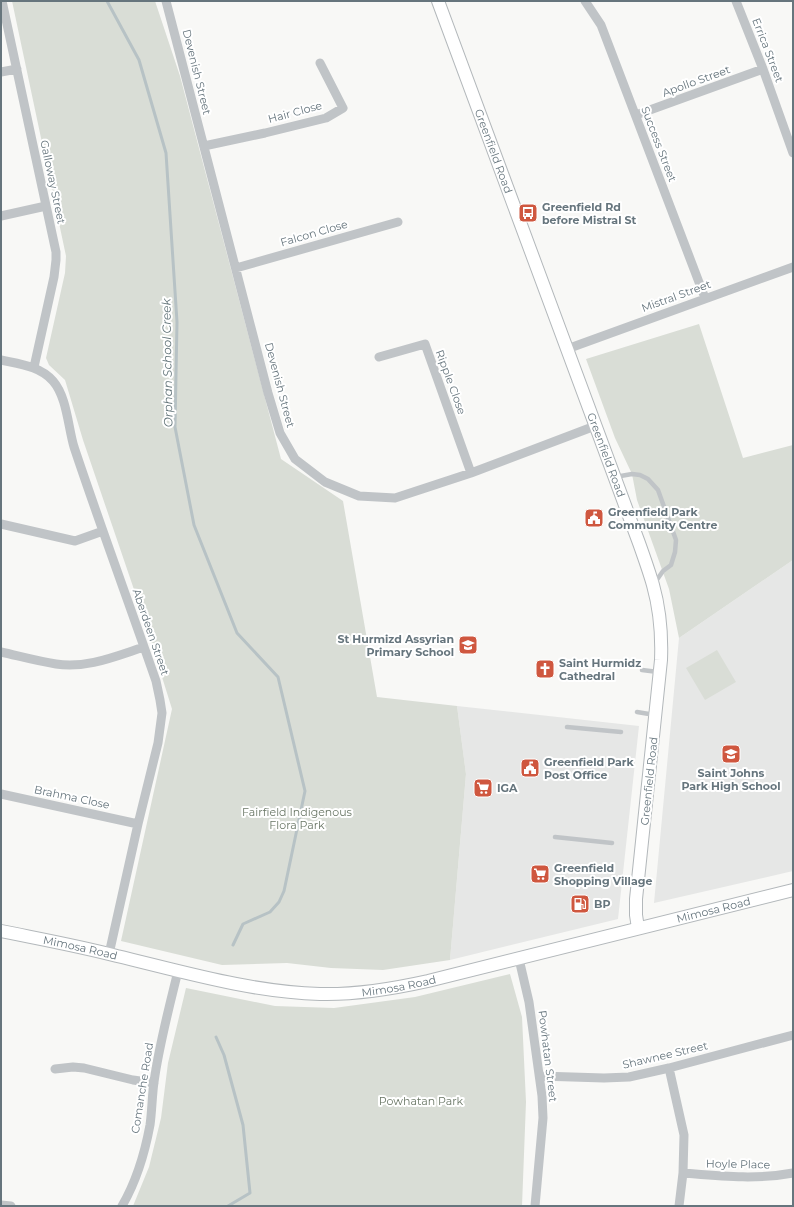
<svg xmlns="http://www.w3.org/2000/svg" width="794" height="1207" font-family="Montserrat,sans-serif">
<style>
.built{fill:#e6e7e6}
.green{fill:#d9ddd6}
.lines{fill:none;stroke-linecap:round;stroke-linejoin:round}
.stream{stroke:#b7c2c5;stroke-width:3}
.secondary-casing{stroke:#b3b8bb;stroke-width:14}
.lane{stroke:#c0c4c7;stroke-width:4.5}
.street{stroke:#c0c4c7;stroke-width:9}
.secondary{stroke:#fff;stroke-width:12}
.labels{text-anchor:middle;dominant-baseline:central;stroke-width:4;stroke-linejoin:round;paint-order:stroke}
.street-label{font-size:11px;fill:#66757d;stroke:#fff}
.poi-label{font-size:11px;font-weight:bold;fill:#66757d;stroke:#fff;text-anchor:start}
.park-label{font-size:11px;fill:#697665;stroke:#fff}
.water-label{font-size:12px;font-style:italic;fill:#617378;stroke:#fff}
</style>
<rect width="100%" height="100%" fill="#f8f8f6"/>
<path class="built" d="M 793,560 L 793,871 L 654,903 L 679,638 Z
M 457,706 L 639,726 L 618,919 L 450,960 L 466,774 Z"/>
<path class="green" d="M 12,1 L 155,1 L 180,76 L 281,459 L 343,501 L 377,697 L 457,706 L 466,774 L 450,960 L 383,970 L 331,968 L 287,963 L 222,965 L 121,941 L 172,709 L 142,613 L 83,440 L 65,380 L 49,365 L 46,358 L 65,273 L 66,256 Z
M 699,324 L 743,458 L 793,445 L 793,560 L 679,638 L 669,589 L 637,500 L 632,474 L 615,438 L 586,359 Z
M 717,650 L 736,682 L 705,700 L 686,668 Z
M 510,974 L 522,1017 L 526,1102 L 522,1206 L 133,1206 L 149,1167 L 161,1118 L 168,1063 L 186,988 L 275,1006 L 334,1008 L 415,997 Z"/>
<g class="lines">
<path class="stream" d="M 107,1 L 139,60 L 166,153 L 177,322 L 175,427 L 194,525 L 237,633 L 278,677 L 305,791 L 284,891 L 279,902 L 270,912 L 243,924 L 233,945
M 216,1037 L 224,1055 L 243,1125 L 250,1193 L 228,1206"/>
<g class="secondary-casing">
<g id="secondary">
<path id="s1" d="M 438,1 L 639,543 C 644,557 649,571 653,585 C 660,610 662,635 661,660 L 636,899 L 636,915 L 638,928"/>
<path id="s2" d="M 1,931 C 40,939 79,946 117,956 C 184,972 251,992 320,994 C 357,995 392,989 428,981 L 793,890"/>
</g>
</g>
<path class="lane" d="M 615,477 L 632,474 L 640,475 L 648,479 L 658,490 L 676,540 L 675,552 L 671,565 L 663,571 L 654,584
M 642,670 L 658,672
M 637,712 L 655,715
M 567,727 L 621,732
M 555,837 L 612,843"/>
<path class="street" d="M 2,1 L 56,252 L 56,260 L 54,277 L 34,367
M 166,1 L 268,393 L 280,433 L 295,459 L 325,482 L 359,496 L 395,498 L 471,473 L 595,426
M 585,1 L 601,25 L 705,298
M 736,1 L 763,69 L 793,153
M 1,72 L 17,69
M 636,115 L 763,69
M 204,146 L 265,133 L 326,118 L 343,108 L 320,63
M 1,216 L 46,206
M 236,268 L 398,222
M 567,349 L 793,267
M 379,357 L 425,344 L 471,473
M 1,360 C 19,364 40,366 53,381 C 67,397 68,427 74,447 C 100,525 129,603 156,681 L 160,700 L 162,713 L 158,743 L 138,824 L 109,954
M 1,524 L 75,541 L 103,531
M 1,652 C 19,656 37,661 56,664 C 86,669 116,656 144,647
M 1,794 L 138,824
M 519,959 L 529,1002 L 542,1096 L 543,1118 L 535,1206
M 669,1068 L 684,1135 L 683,1173 L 679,1206
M 55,1069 L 73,1067 L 84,1068 L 133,1080 L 154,1083
M 540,1076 L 604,1078 L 629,1077 L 669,1068 L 793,1035
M 683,1173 C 720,1176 756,1180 793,1173
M 1,1205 L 11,1206
M 122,1206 C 136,1182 145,1152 150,1125 C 152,1111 152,1096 154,1082 C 159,1045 169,1008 178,971"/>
<use href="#secondary" class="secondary"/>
</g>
<defs>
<g id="bus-square" transform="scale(1)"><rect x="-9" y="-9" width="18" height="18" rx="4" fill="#cf573f" stroke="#fff"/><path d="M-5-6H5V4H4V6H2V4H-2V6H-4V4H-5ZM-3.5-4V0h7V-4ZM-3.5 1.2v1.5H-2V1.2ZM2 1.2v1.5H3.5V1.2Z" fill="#fff"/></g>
<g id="civic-square" transform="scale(1)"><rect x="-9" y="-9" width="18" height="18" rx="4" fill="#cf573f" stroke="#fff"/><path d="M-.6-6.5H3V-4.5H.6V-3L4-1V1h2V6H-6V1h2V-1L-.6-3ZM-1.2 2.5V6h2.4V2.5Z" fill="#fff"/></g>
<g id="school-square" transform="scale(1)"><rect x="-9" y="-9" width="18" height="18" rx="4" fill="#cf573f" stroke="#fff"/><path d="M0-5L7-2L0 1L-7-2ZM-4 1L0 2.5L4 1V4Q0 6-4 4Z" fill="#fff"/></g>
<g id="church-square" transform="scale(1)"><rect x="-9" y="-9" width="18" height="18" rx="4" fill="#cf573f" stroke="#fff"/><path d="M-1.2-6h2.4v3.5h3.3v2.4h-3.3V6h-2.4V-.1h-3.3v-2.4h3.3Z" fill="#fff"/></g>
<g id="supermarket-square" transform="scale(1)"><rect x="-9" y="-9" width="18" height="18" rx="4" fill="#cf573f" stroke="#fff"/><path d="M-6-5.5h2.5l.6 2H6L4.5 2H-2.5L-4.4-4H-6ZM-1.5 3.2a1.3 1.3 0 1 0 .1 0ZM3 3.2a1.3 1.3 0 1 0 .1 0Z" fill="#fff"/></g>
<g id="fuel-square" transform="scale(1)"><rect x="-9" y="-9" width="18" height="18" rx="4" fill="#cf573f" stroke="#fff"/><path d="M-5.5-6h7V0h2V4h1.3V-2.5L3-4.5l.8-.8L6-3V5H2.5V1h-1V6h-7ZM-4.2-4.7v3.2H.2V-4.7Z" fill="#fff"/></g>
</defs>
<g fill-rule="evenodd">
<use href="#bus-square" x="528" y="213"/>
<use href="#civic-square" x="594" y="518"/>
<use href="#school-square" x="468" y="645"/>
<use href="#church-square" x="545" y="669"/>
<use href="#school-square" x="731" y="754"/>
<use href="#civic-square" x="530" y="768"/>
<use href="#supermarket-square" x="483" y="788"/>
<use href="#supermarket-square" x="540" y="874"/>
<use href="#fuel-square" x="580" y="904"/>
</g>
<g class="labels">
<g class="street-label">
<text transform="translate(768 50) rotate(69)">Errica Street</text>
<text transform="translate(197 72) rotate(76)">Devenish Street</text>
<text transform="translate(696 81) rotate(-20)">Apollo Street</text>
<text transform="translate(295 112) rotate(-15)">Hair Close</text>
<text transform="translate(659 144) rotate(69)">Success Street</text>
<text stroke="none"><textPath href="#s1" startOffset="160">Greenfield Road</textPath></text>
<text transform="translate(53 182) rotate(78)">Galloway Street</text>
<text transform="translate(314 233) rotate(-16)">Falcon Close</text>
<text transform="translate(676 296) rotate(-20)">Mistral Street</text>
<text transform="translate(451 382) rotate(70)">Ripple Close</text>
<text transform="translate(280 385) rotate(75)">Devenish Street</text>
<text stroke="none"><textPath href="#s1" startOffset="484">Greenfield Road</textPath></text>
<text transform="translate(151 632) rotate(71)">Aberdeen Street</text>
<text transform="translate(649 781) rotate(-84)">Greenfield Road</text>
<text transform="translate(72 797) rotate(12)">Brahma Close</text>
<text stroke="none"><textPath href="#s2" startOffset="729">Mimosa Road</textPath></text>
<text stroke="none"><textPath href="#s2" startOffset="81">Mimosa Road</textPath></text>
<text stroke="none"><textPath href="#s2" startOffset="405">Mimosa Road</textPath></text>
<text transform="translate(665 1055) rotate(-13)">Shawnee Street</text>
<text transform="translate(548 1056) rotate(83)">Powhatan Street</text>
<text transform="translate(142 1088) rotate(-81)">Comanche Road</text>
<text transform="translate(738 1164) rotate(1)">Hoyle Place</text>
</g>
<g class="poi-label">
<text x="542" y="207">Greenfield Rd<tspan x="542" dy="13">before Mistral St</tspan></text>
<text x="608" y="512">Greenfield Park<tspan x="608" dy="13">Community Centre</tspan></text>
<text x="454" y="639" text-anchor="end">St Hurmizd Assyrian<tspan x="454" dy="13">Primary School</tspan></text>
<text x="559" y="663">Saint Hurmidz<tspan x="559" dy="13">Cathedral</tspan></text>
<text x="544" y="762">Greenfield Park<tspan x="544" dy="13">Post Office</tspan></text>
<text x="731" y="773" text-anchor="middle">Saint Johns<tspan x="731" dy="13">Park High School</tspan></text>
<text x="497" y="788">IGA</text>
<text x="554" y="868">Greenfield<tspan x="554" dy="13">Shopping Village</tspan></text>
<text x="594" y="904">BP</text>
</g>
<g class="park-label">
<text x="297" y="812">Fairfield Indigenous<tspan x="297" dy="13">Flora Park</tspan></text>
<text x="421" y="1101">Powhatan Park</text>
</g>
<g class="water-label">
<text transform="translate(167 363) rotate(-91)">Orphan School Creek</text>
</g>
</g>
<rect width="794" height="1207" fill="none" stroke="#66757d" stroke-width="4"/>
</svg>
